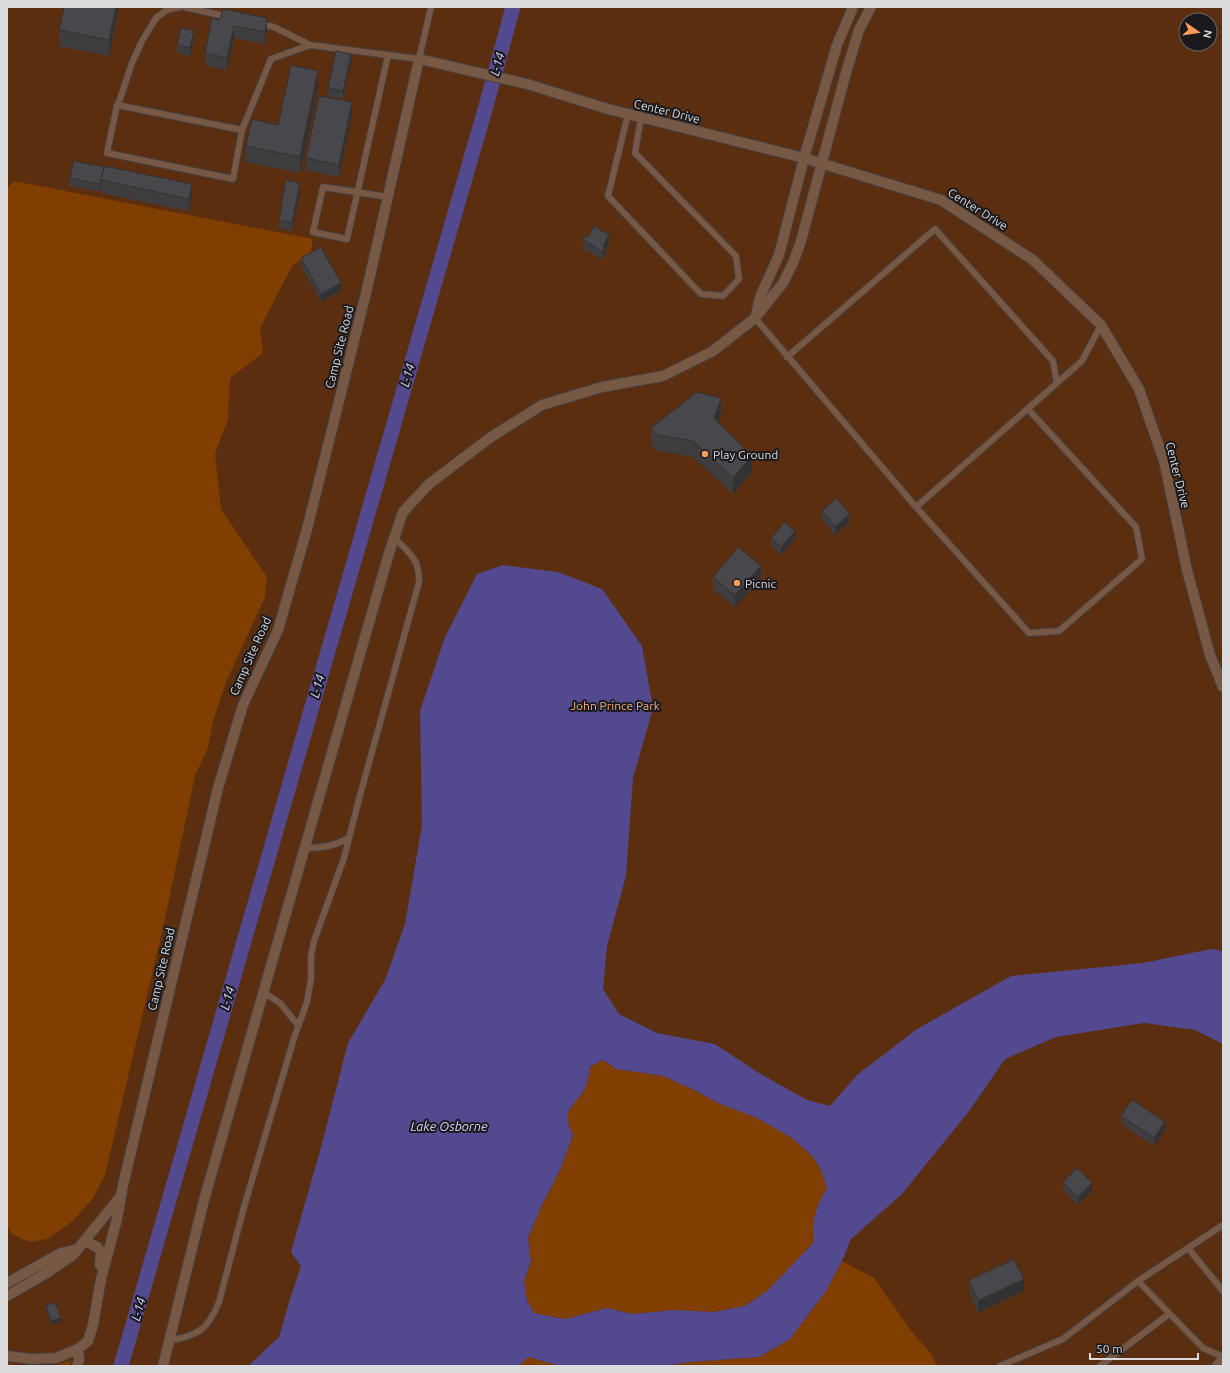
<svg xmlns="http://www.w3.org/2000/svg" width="1230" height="1373" font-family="Ubuntu,sans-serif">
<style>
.green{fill:#5a2e0e;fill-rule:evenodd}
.forest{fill:#803e01}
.water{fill:#52498f;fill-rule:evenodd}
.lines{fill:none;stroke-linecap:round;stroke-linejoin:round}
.canal{stroke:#52498f;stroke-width:15}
.service-casing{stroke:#414144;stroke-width:8}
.minor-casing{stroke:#414144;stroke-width:12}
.service{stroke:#775845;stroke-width:6}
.minor{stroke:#775845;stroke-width:10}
.wall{fill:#3e3e41}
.shaded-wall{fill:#323235}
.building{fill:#48484c;stroke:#323235}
.poi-dot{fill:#fe9b58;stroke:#1a1a1e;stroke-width:1.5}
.labels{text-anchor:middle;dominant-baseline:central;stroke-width:4;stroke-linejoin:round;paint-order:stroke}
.street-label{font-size:12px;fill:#dbdbdd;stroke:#1a1a1e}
.poi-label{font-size:12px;fill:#dbdbdd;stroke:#1a1a1e;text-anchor:start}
.park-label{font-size:12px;fill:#fbad7b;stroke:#1a1a1e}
.water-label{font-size:13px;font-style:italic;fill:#d4d3fc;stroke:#1a1a1e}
</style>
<rect width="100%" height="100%" fill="#242427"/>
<path class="green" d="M 7,7 L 1223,7 L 1223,1366 L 7,1366 ZM 1186,20 L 1210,20 L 1210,44 L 1186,44 Z"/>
<path class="forest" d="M 14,181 L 313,239 L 311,252 L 292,266 L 260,328 L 263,353 L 230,378 L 228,419 L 215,454 L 221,509 L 267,577 L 265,597 L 226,682 L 213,721 L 208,748 L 195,776 L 165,919 L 105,1175 L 93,1198 L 73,1221 L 47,1239 L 30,1242 L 11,1234 L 7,1224 L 7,188 Z
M 603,1060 L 616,1069 L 663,1076 L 694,1090 L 720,1104 L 755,1117 L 792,1138 L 813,1157 L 821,1170 L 827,1188 C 814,1209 813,1219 813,1243 L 768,1290 L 745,1306 L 713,1312 L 674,1310 L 632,1314 L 607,1308 L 565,1319 L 534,1313 L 527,1301 L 524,1281 L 531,1261 L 528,1238 L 542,1205 L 560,1170 L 573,1135 C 561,1108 572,1110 584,1090 C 588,1083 589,1073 591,1066 Z
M 842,1261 L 874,1278 L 912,1332 L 932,1355 L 937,1366 L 665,1366 L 690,1362 L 759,1357 L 790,1339 L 826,1291 Z
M 528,1357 L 561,1366 L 519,1366 Z
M 71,1361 L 69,1366 L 7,1366 L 7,1363 C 29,1368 50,1367 71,1361 Z"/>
<path class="water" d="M 503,565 L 558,572 L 602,589 L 642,646 L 653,708 L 633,778 L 626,876 L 607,946 L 603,989 L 619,1014 L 657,1033 L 715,1044 L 759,1073 L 807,1100 L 830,1106 L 857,1075 L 917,1029 L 1011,976 L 1143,963 L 1211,949 L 1223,951 L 1223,1044 L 1195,1030 L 1144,1023 L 1056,1037 L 1005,1059 L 970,1110 L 902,1194 L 851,1239 L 842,1261 L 826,1291 L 790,1339 L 759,1357 L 690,1362 L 665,1366 L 561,1366 L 528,1357 L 519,1366 L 248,1366 L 279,1337 L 290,1299 L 301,1266 L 291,1252 L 320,1151 L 348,1043 L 385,980 L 405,924 L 422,825 L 420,711 L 445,637 L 477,574 ZM 603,1060 L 616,1069 L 663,1076 L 694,1090 L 720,1104 L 755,1117 L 792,1138 L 813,1157 L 821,1170 L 827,1188 C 814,1210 813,1218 813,1243 L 768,1290 L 745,1306 L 713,1312 L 674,1310 L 632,1314 L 607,1308 L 565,1319 L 534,1313 L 527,1301 L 524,1281 L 531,1261 L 528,1238 L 542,1205 L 560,1170 L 573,1135 C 561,1108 572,1110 584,1090 C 588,1083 589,1073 591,1066 Z"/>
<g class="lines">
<path class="canal" d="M 121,1366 L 486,106 L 513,7"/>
<g class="service-casing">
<path id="service" d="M 184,7 L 229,17
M 259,24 L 274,27 L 310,45
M 118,105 L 132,63 L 142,41 L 156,18 L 167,10 L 180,7
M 628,114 L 608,196 L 701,294 L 723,296 L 739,279 L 736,256 L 635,153 L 641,118
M 242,130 L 117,105 L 107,153 L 233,179 L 242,130 L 271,59 L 310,45 L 388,55
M 388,197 L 323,187 L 313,232 L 347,239 L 388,55 L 419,59 L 431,7
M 755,318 L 916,507 L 1082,361 L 1101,325
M 787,357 L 935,229 L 1053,361 L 1057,383
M 916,507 L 1029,633 L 1059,631 L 1142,559 L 1136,527 L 1028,409
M 304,848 C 322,848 334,846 349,838
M 263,992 L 280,1003 L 298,1025
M 1223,1225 L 1138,1281 L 1203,1348 L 1223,1357
M 1188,1248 L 1223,1291
M 169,1341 C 198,1334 207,1332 219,1302 L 244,1207 L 294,1038 L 307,1002 L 311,979 L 311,956 L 314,941 L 344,858 L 359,799 L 419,582 C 420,560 409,552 394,538
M 1000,1366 L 1063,1339 L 1138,1281
M 1100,1366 L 1169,1314"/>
</g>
<g class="minor-casing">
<path id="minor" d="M 756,315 L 760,297 L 779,255 L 804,158 L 837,45 L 853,7
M 85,1241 L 97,1247 L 101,1252 L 100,1265
M 7,1283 L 61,1253 L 78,1249
M 7,1296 L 45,1274 L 73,1255 L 120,1197
M 7,1356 L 32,1359 L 56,1358 L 78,1349 L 88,1341 L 93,1325 L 101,1279 L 117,1219 L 123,1185 L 218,788 L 243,705 L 278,630 L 307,529 L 367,289 L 419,59 L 527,84 L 608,109 L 804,158 L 941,200 L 1033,260 L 1101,325 L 1139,389 L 1164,461 L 1187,570 L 1210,655 L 1223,687
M 77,1366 L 79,1360 L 78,1349
M 163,1366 L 204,1200 L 389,553 L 403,512 L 429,484 L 491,437 L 542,405 L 602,387 L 663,376 L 713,351 L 755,318 L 783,283 L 793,263 L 801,241 L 847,69 L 859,30 L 871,7
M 1217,1366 L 1223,1359"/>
</g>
<use href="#service" class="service"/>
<use href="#minor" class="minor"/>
</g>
<path class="wall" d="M 119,7 L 109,56 L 59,46 L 59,30 L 93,8 Z
M 212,18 L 267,30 L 265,44 L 234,38 L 227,70 L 205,65 L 205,53 Z
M 194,38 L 190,56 L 177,53 L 177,45 Z
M 351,62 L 343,99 L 328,96 L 328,88 Z
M 318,86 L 300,173 L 246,162 L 246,146 L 278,125 Z
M 352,114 L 339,177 L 306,170 L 306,158 Z
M 74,161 L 192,196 L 189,211 L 101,193 L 101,188 L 100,192 L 70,186 L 70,178 Z
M 300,191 L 292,231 L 279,228 L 279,220 L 281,212 L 281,204 Z
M 588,237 L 609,243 L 605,249 L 605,255 L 603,260 L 583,249 L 583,240 Z
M 301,258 L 341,291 L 321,302 L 301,266 Z
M 721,414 L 718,422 L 752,472 L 733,494 L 693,457 L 658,451 L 651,444 L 651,428 Z
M 822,511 L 850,522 L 835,535 L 822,519 Z
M 771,538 L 795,539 L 781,555 L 771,546 Z
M 713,577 L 761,578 L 735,607 L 713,589 Z
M 1121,1116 L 1165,1130 L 1154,1146 L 1121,1124 Z
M 1063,1182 L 1092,1191 L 1078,1205 L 1063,1190 Z
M 969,1280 L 1024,1291 L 978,1313 L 969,1292 Z
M 46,1306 L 61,1322 L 51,1325 L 46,1310 Z"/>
<path class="shaded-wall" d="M 116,7 L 119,7 L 109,56 L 109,40 Z
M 267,18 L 267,30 L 265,44 L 265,32 Z
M 234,26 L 234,38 L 227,70 L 227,58 Z
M 194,30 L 194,38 L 190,56 L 190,48 Z
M 351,54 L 351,62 L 343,99 L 343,91 Z
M 318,71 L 318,86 L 300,173 L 300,157 Z
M 352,102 L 352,114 L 339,177 L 339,165 Z
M 101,180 L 101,188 L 100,192 L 100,184 Z
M 300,183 L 300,191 L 292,231 L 292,223 Z
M 192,184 L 192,196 L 189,211 L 189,199 Z
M 609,235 L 609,243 L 605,249 L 605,255 L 603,260 L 603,246 Z
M 341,283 L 341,291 L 321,302 L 321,294 Z
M 721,398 L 721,414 L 714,434 L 714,418 Z
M 752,456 L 752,472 L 733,494 L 733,478 Z
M 850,514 L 850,522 L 835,535 L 835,527 Z
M 795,531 L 795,539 L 781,555 L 781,547 Z
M 761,566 L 761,578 L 735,607 L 735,595 Z
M 1165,1122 L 1165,1130 L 1154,1146 L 1154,1138 Z
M 1092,1183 L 1092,1191 L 1078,1205 L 1078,1197 Z
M 1024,1279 L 1024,1291 L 978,1313 L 978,1301 Z
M 61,1318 L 61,1322 L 51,1325 L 51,1321 Z"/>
<path class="building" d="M 64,7 L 87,7 L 93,8 L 93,7 L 116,7 L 109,40 L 59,30 Z
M 223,9 L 267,18 L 265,32 L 234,26 L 227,58 L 205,53 L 212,18 L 220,20 Z
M 181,28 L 194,30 L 190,48 L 177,45 Z
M 336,51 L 351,54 L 343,91 L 328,88 Z
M 291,65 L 318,71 L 300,157 L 246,146 L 252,119 L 278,125 Z
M 319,96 L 352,102 L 339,165 L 306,158 Z
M 74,161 L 104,167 L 100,184 L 70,178 Z
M 104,166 L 192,184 L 189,199 L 101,180 Z
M 286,180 L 300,183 L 292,223 L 279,220 L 282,205 L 281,204 Z
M 594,226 L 609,235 L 603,246 L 605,247 L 603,252 L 583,240 L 585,236 L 588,237 Z
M 321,247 L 341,283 L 321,294 L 301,258 Z
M 697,392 L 721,398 L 714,418 L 752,456 L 733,478 L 693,441 L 658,435 L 651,428 Z
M 836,498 L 850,514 L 835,527 L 822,511 Z
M 785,522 L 795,531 L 781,547 L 771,538 Z
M 738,547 L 761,566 L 735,595 L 713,577 Z
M 1132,1100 L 1165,1122 L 1154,1138 L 1121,1116 Z
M 1077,1168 L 1092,1183 L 1078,1197 L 1063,1182 Z
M 1014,1259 L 1024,1279 L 978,1301 L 969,1280 Z
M 55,1302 L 61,1318 L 51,1321 L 46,1306 Z"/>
<g class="poi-dot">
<circle cx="705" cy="454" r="4"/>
<circle cx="737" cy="583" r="4"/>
</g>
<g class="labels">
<g class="street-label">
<text transform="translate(667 111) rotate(14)">Center Drive</text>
<text transform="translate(978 209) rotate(32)">Center Drive</text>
<text transform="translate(339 347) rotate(-76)">Camp Site Road</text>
<text transform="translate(1178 475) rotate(76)">Center Drive</text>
<text transform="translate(250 656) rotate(-66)">Camp Site Road</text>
<text transform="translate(161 969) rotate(-77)">Camp Site Road</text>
</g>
<g class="poi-label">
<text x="713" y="454">Play Ground</text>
<text x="745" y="583">Picnic</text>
</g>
<g class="park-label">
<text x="615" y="705">John Prince Park</text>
</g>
<g class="water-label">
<text transform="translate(497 64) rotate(-74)">L-14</text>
<text transform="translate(407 375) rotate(-74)">L-14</text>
<text transform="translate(317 686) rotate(-74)">L-14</text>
<text transform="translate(227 998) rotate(-74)">L-14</text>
<text x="449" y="1126">Lake Osborne</text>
<text transform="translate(138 1309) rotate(-74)">L-14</text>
</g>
</g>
<rect width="1230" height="1373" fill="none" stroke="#dbdbdd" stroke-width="16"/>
<g transform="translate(1198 32) rotate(103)"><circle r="19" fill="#1a1a1e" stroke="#67676a"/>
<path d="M0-3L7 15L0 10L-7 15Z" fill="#fe9b58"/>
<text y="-6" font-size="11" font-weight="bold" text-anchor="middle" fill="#dbdbdd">N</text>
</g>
<path d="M1090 1353v6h108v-6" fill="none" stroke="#dbdbdd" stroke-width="2"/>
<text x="1096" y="1353" font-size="12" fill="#dbdbdd" stroke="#1a1a1e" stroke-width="3" paint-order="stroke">50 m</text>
</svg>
